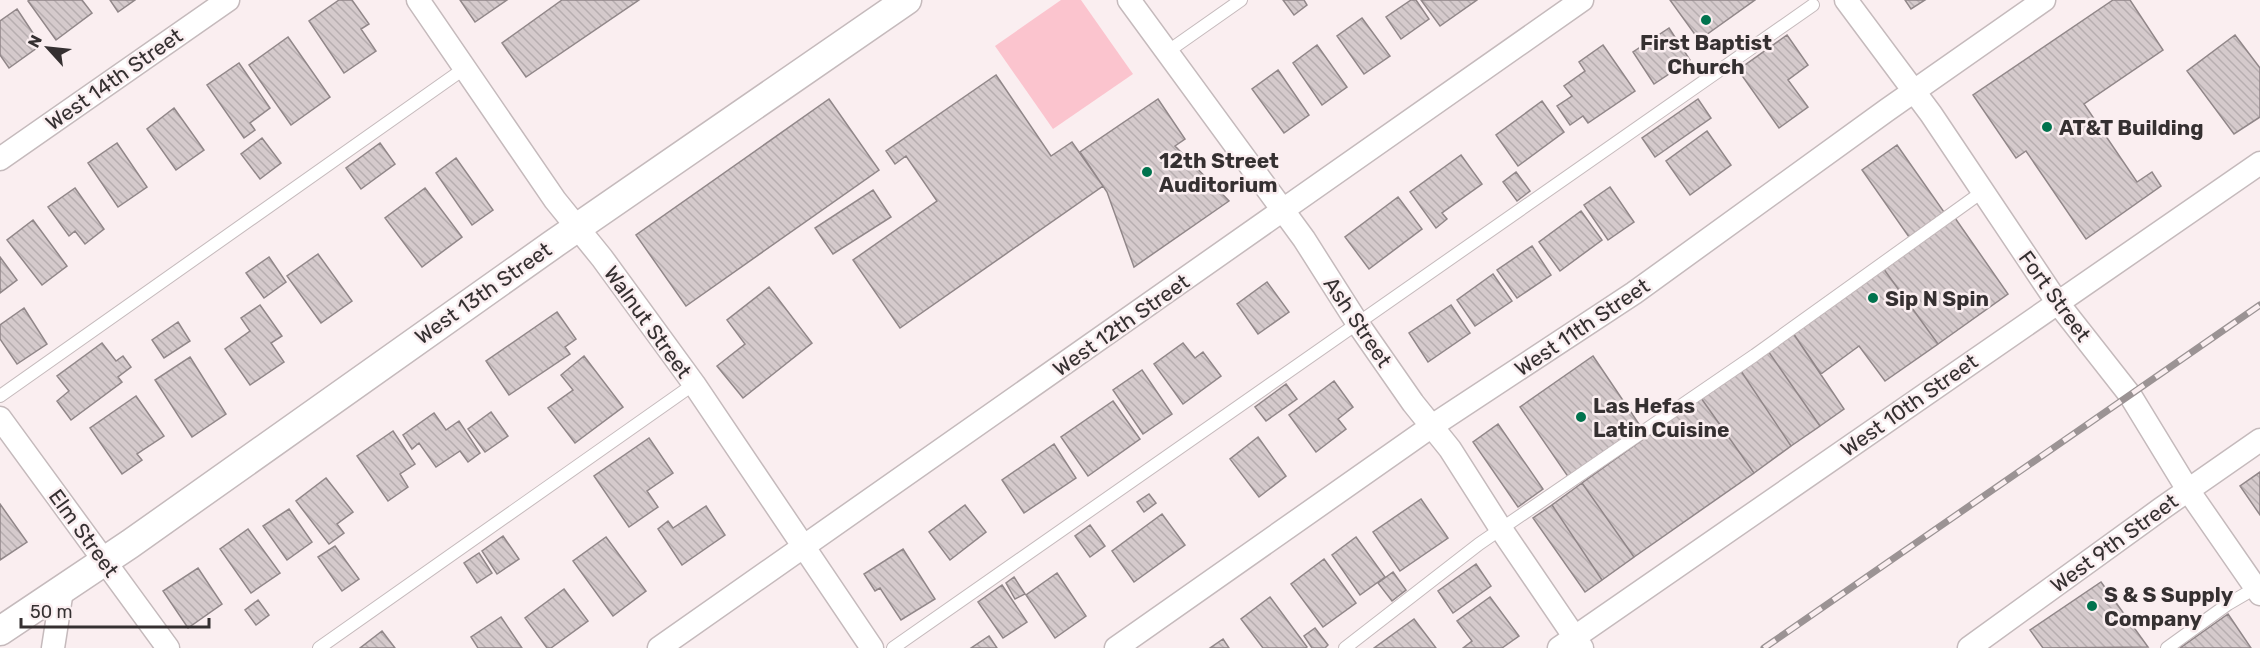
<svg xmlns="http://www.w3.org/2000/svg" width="2260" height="648" font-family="Rubik,sans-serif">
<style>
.grass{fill:#fbc4ce}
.building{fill:url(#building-back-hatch);stroke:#918789;stroke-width:1.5}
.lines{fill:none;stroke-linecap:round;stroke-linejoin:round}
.service-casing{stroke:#c5babc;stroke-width:14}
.minor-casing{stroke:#c5babc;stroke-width:25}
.tertiary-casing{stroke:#c5babc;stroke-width:31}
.service{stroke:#fff;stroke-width:12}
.minor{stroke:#fff;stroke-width:22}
.tertiary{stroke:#fff;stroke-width:28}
.rail-casing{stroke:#9b9394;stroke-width:7}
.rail{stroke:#faeef0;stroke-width:4.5;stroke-dasharray:14;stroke-linecap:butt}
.poi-dot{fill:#00734e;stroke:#faeef0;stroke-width:2}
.labels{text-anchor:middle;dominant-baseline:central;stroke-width:5;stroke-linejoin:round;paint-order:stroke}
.poi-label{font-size:21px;font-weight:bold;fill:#353031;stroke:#faeef0;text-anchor:start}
.street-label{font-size:21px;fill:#353031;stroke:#faeef0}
</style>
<defs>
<pattern id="building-back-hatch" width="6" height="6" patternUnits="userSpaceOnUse" patternTransform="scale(1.5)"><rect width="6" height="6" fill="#d5cacc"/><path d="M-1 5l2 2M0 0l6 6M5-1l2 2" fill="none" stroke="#b7aeb0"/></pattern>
</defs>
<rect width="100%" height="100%" fill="#faeef0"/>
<path class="grass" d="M 1061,0 L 1081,0 L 1133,74 L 1053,129 L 995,46 Z"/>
<path class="building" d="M 30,0 L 82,0 L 92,13 L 56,40 L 28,1 Z
M 110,0 L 135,0 L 118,12 Z
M 339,0 L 352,0 L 369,24 L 361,29 L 376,51 L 344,73 L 309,21 Z
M 460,0 L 507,0 L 475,22 Z
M 562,0 L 639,0 L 526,77 L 502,43 Z
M 1283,0 L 1304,0 L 1307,5 L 1294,15 Z
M 1411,0 L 1416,0 L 1429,19 L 1401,39 L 1386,17 Z
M 1421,0 L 1477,0 L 1440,26 Z
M 1670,0 L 1755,0 L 1699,40 Z
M 1905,0 L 1925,0 L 1911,9 Z
M 2113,0 L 2130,0 L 2163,50 L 2084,104 L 2137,182 L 2152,172 L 2161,186 L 2086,239 L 2026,151 L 2016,158 L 1973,95 Z
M 17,9 L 41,45 L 9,68 L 0,55 L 0,21 Z
M 1362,18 L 1390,56 L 1364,74 L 1337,36 Z
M 1669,28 L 1690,60 L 1654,84 L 1633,52 Z
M 1787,35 L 1808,65 L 1788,80 L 1808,107 L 1779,128 L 1738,70 Z
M 2235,35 L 2260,68 L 2260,117 L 2234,134 L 2187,71 Z
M 288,37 L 330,97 L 291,125 L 249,65 Z
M 1317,45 L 1347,87 L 1322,105 L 1293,63 Z
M 1603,45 L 1635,91 L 1588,123 L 1583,116 L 1570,125 L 1557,106 L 1572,96 L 1564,86 L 1585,71 L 1579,62 Z
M 239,63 L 270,108 L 250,123 L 255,130 L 244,138 L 207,85 Z
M 1278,70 L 1309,115 L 1284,133 L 1252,89 Z
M 996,75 L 1051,156 L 1072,142 L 1103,186 L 900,328 L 853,260 L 937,201 L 906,156 L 895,164 L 886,151 Z
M 829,99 L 879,170 L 686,306 L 636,235 Z
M 1158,99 L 1185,139 L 1175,146 L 1229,201 L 1134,267 L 1107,192 L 1080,152 Z
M 1698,99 L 1711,118 L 1655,157 L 1642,138 Z
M 1542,101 L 1564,132 L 1518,166 L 1496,135 Z
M 174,108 L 204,150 L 176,170 L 147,129 Z
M 1707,131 L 1731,165 L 1690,195 L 1666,161 Z
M 262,138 L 281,163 L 260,179 L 241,154 Z
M 117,143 L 147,187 L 118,207 L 88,163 Z
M 380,143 L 395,164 L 361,189 L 346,168 Z
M 1897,145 L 1944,212 L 1909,237 L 1862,170 Z
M 1461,155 L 1482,184 L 1442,213 L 1447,219 L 1436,228 L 1410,192 Z
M 456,158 L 493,210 L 472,225 L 436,173 Z
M 1516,172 L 1530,191 L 1517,201 L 1503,182 Z
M 1610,187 L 1634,222 L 1608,240 L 1584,205 Z
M 75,188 L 104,229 L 85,244 L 75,231 L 69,236 L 48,207 Z
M 425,188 L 462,237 L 422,267 L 385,218 Z
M 873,190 L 891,217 L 833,254 L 815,228 Z
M 1398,197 L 1422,229 L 1369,269 L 1345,237 Z
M 1581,211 L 1602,240 L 1560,271 L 1539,242 Z
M 1955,218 L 2008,294 L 1938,344 L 1883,268 Z
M 33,220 L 67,266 L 42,285 L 7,240 Z
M 1532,246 L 1551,275 L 1517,298 L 1497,270 Z
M 318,254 L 352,301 L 321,323 L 287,276 Z
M 0,257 L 17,280 L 0,293 Z
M 269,257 L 286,282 L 264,298 L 246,273 Z
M 1883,268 L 1938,344 L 1885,381 L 1859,346 L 1821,374 L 1793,333 Z
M 1493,274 L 1512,301 L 1475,326 L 1457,300 Z
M 1267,282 L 1289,312 L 1258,334 L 1237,304 Z
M 769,287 L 812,343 L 743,398 L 717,366 L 745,344 L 727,320 Z
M 260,305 L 282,336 L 271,343 L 284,362 L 250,385 L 225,349 L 250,331 L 241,318 Z
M 1451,305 L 1470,333 L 1428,362 L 1409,333 Z
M 24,308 L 47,344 L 17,364 L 0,339 L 0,325 Z
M 557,312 L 576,339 L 565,347 L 570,354 L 509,395 L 486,361 Z
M 178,322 L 190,341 L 164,358 L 152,340 Z
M 1793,333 L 1844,409 L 1820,426 L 1768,351 Z
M 102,343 L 116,361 L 123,356 L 131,367 L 118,377 L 122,382 L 71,420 L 57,401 L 69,391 L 57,376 Z
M 1183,343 L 1195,358 L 1203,352 L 1221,376 L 1183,404 L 1154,364 Z
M 1768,351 L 1820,426 L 1791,446 L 1741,371 Z
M 584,356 L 623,407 L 575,443 L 548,408 L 573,390 L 561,375 Z
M 1593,356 L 1641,427 L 1569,478 L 1520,407 Z
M 190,357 L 226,414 L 192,437 L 155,380 Z
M 1142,370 L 1172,414 L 1143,434 L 1113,390 Z
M 1741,371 L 1791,446 L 1754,473 L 1701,398 Z
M 1334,381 L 1353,407 L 1338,419 L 1346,429 L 1316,452 L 1289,415 Z
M 1286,384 L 1297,399 L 1266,421 L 1255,407 Z
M 136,396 L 164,436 L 137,454 L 142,460 L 122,474 L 90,428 Z
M 1701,398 L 1754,473 L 1634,557 L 1582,483 Z
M 1113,401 L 1140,439 L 1088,476 L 1061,437 Z
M 491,412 L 508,436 L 485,452 L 468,429 Z
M 434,413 L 446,430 L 459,421 L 480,453 L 468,462 L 460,451 L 436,467 L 419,443 L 412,449 L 403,435 Z
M 1498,424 L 1543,489 L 1518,507 L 1473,442 Z
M 393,431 L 415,464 L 400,474 L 408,487 L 388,501 L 357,456 Z
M 1258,437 L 1286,476 L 1259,497 L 1230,459 Z
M 649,438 L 673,473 L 647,491 L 658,507 L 629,527 L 594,476 Z
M 1054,444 L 1076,478 L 1024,513 L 1002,480 Z
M 2260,472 L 2260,515 L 2240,486 Z
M 326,478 L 353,512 L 337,524 L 344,533 L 329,544 L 296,501 Z
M 1582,483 L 1634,557 L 1602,580 L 1552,505 Z
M 1149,494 L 1156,503 L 1144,512 L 1137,502 Z
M 1421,499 L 1448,538 L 1400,571 L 1373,532 Z
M 0,504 L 27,542 L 0,560 Z
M 965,505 L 986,532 L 950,560 L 929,532 Z
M 1552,505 L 1602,580 L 1585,592 L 1533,518 Z
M 706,506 L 725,535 L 682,565 L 658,529 L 668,521 L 673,528 Z
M 289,509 L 312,542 L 287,560 L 263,526 Z
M 1162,514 L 1185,545 L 1134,582 L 1112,551 Z
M 1090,525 L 1105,546 L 1090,557 L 1075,536 Z
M 248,529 L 280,573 L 251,593 L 220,549 Z
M 503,536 L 519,559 L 497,574 L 482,551 Z
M 606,537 L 646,591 L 613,616 L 573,561 Z
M 1356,537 L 1385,577 L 1360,595 L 1332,555 Z
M 335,546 L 359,579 L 342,591 L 318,557 Z
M 903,549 L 935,599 L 901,620 L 880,588 L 875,591 L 864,574 Z
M 479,553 L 492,573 L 477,583 L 464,563 Z
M 1324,559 L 1356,603 L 1323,627 L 1291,584 Z
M 1476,564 L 1491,586 L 1453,613 L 1438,591 Z
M 198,568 L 222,604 L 188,628 L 163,591 Z
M 1393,572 L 1406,590 L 1392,601 L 1378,583 Z
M 1057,573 L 1086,616 L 1055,638 L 1026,595 Z
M 1014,577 L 1025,594 L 1015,599 L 1006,583 Z
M 2101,582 L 2148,647 L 2043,648 L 2030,630 Z
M 1002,585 L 1027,622 L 1003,638 L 978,602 Z
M 564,589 L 588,621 L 551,648 L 547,648 L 525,618 Z
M 1270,597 L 1307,647 L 1305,648 L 1263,648 L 1241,619 Z
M 1490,597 L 1519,636 L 1502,648 L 1463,648 L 1472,641 L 1457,621 Z
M 258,600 L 269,615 L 256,625 L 245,610 Z
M 2228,614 L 2251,648 L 2180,648 Z
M 501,617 L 522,648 L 478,648 L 471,637 Z
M 1414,619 L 1436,648 L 1374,648 Z
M 1315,628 L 1328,645 L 1325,648 L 1312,648 L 1304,636 Z
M 382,631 L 395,648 L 360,648 Z
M 989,636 L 997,648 L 971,648 Z
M 1223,639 L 1229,648 L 1210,648 Z"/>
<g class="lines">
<g class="service-casing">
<path id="service" d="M 1167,52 L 1241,0
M 0,396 L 465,68
M 319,648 L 694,384
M 893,648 L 1813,5
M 1345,648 L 1479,544 L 1755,355 L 1982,192
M 2167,648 L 2228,604 L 2259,586"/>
</g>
<g class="minor-casing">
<path id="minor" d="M 418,0 L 555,200 L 602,258 L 694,384 L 872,648
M 1129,0 L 1304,239 L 1358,324 L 1413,403 L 1450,449 L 1501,529 L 1582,648
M 1846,0 L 1931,114 L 2057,302 L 2130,395 L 2188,490 L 2260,594
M 0,159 L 228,0
M 0,418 L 168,648
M 53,648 L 62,590
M 659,648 L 1582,0
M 1116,648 L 1432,426 L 1634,293 L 1887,110 L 2044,0
M 1559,648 L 2260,163
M 1969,648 L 2161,509 L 2260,440"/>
</g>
<g class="tertiary-casing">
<path id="tertiary" d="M 0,631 L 130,544 L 552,245 L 907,0"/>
</g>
<use href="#service" class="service"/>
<use href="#minor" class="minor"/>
<use href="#tertiary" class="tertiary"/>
<g class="rail-casing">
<path id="rail" d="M 1764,648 L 2260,305"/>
</g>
<use href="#rail" class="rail"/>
</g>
<g class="poi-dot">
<circle cx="1706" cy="20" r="6"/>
<circle cx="2047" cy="127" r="6"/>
<circle cx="1147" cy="172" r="6"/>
<circle cx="1873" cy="298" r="6"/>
<circle cx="1581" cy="417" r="6"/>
<circle cx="2092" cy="606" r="6"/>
</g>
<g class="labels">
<g class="poi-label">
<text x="1706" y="42" text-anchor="middle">First Baptist<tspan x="1706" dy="24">Church</tspan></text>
<text x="2059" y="127">AT&amp;T Building</text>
<text x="1159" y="160">12th Street<tspan x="1159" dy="24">Auditorium</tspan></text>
<text x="1885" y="298">Sip N Spin</text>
<text x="1593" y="405">Las Hefas<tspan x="1593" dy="24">Latin Cuisine</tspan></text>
<text x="2104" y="594">S &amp; S Supply<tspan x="2104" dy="24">Company</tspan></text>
</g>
<g class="street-label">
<text transform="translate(114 79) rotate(-35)">West 14th Street</text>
<text transform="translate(483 293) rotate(-35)">West 13th Street</text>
<text transform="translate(2055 296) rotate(54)">Fort Street</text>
<text transform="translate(648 322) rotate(54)">Walnut Street</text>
<text transform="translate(1358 322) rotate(56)">Ash Street</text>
<text transform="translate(1121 325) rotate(-35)">West 12th Street</text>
<text transform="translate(1582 327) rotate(-34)">West 11th Street</text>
<text transform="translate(1909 405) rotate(-35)">West 10th Street</text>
<text transform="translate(84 533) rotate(54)">Elm Street</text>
<text transform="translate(2114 543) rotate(-36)">West 9th Street</text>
</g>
</g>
<g transform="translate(48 48) rotate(297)" stroke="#faeef0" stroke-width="4.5" paint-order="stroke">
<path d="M0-4.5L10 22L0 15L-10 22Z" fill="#353031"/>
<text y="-9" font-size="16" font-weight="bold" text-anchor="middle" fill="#353031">N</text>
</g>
<path d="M21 618v9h188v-9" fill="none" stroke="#353031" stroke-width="3"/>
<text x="30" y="618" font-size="18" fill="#353031" stroke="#faeef0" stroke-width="4.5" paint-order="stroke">50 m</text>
</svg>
